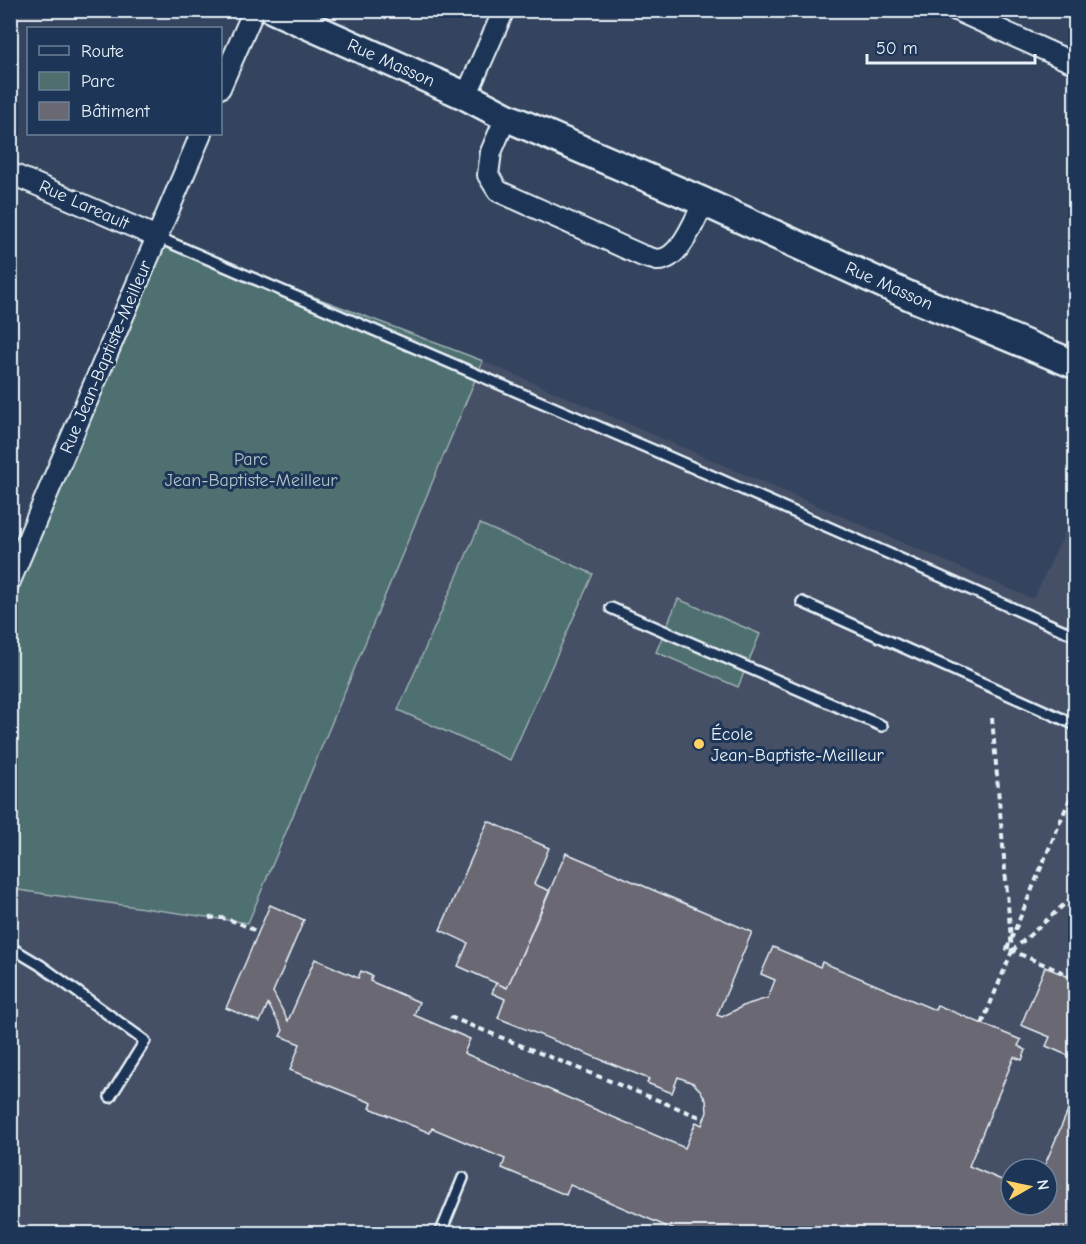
<svg xmlns="http://www.w3.org/2000/svg" width="1086" height="1244" font-family="'Comic Neue',sans-serif">
<style>
.built{fill:#444f65;fill-rule:evenodd}
.green{fill:#4f6f6f;stroke:#9cb0b4;stroke-width:1.5}
.building{fill:#6a6873;stroke:#e8f1f8;stroke-width:1.5}
.lines{fill:none;stroke-linecap:round;stroke-linejoin:round}
.lane-casing{stroke:#e8f1f8;stroke-width:14}
.street-casing{stroke:#e8f1f8;stroke-width:24}
.secondary-casing{stroke:#e8f1f8;stroke-width:32}
.path{stroke:#e8f1f8;stroke-width:4;stroke-dasharray:6 4.5;stroke-linecap:butt}
.lane{stroke:#1d3557;stroke-width:9}
.street{stroke:#1d3557;stroke-width:20}
.secondary{stroke:#1d3557;stroke-width:27}
.poi-dot{fill:#ffd166;stroke:#1d3557;stroke-width:2}
.labels{text-anchor:middle;dominant-baseline:central;stroke-width:6;stroke-linejoin:round;paint-order:stroke}
.street-label{font-size:18px;fill:#e8f1f8;stroke:#1d3557}
.park-label{font-size:18px;fill:#b2c4c8;stroke:#1d3557}
.poi-label{font-size:18px;fill:#e8f1f8;stroke:#1d3557;text-anchor:start}
</style>
<rect width="100%" height="100%" fill="#34445f"/>
<filter id="ink" filterUnits="userSpaceOnUse"><feTurbulence type="fractalNoise" baseFrequency=".0167" numOctaves="2"/><feDisplacementMap in="SourceGraphic" scale="12" xChannelSelector="R" yChannelSelector="G"/><feConvolveMatrix kernelMatrix="1 2 1 2 8 2 1 2 1" color-interpolation-filters="sRGB"/></filter>
<g filter="url(#ink)">
<path class="built" d="M 483,361 L 1033,599 L 1069,524 L 1075,526 L 1075,1233 L 11,1234 L 11,889 L 248,923 ZM 1011,1169 L 1047,1169 L 1047,1205 L 1011,1205 Z"/>
<path class="green" d="M 157,237 L 483,361 L 248,923 L 11,889 L 11,605 Z
M 480,524 L 593,574 L 510,760 L 398,710 Z
M 678,599 L 760,634 L 738,687 L 656,652 Z"/>
<path class="building" d="M 488,821 L 549,848 L 534,884 L 550,891 L 507,988 L 458,966 L 468,943 L 440,930 Z
M 566,853 L 752,932 L 717,1015 L 722,1017 L 745,1005 L 768,998 L 775,980 L 761,974 L 773,947 L 820,967 L 822,962 L 935,1010 L 937,1005 L 1021,1040 L 1018,1046 L 1026,1050 L 1022,1060 L 1014,1057 L 969,1166 L 1011,1184 L 1011,1205 L 1047,1205 L 1047,1169 L 1043,1169 L 1076,1092 L 1076,1234 L 868,1234 L 847,1225 L 843,1234 L 684,1234 L 570,1185 L 566,1195 L 502,1168 L 505,1159 L 432,1128 L 430,1133 L 370,1108 L 372,1103 L 290,1070 L 300,1044 L 280,1036 L 283,1030 L 268,1004 L 260,1022 L 226,1008 L 270,905 L 304,920 L 273,992 L 288,1021 L 315,959 L 358,978 L 361,971 L 372,976 L 370,981 L 419,1002 L 414,1015 L 470,1039 L 464,1053 L 685,1148 L 696,1122 L 702,1125 L 707,1112 L 706,1100 L 700,1090 L 693,1083 L 678,1077 L 672,1093 L 647,1083 L 649,1079 L 498,1018 L 505,999 L 492,993 L 496,983 L 507,988 Z
M 1045,967 L 1076,980 L 1076,1059 L 1046,1046 L 1050,1037 L 1021,1025 Z"/>
<g class="lines">
<g class="lane-casing">
<path id="lane" d="M 157,237 L 662,454 L 1076,636
M 802,602 L 1076,725
M 611,608 L 882,726
M 10,947 L 40,965 L 145,1041 L 110,1097
M 440,1234 L 463,1178"/>
</g>
<g class="street-casing">
<path id="street" d="M 956,10 L 1076,64
M 220,88 L 254,10
M 466,96 L 504,10
M 506,117 L 491,152 L 488,175 L 498,191 L 643,256 C 647,257 653,259 657,260 C 680,261 695,219 704,202
M 10,173 L 157,237
M 10,581 L 201,134"/>
</g>
<g class="secondary-casing">
<path id="secondary" d="M 274,10 L 466,96 L 506,117 L 704,202 L 912,297 L 1076,365"/>
</g>
<path class="path" d="M 992,718 L 1012,951
M 209,918 C 226,915 242,925 258,932
M 1010,950 L 1076,978
M 1012,951 L 1076,894
M 450,1017 L 705,1119
M 982,1024 L 1012,951 L 1007,949 L 1076,784"/>
<use href="#lane" class="lane"/>
<use href="#street" class="street"/>
<use href="#secondary" class="secondary"/>
</g>
</g>
<circle class="poi-dot" cx="699" cy="744" r="6"/>
<g class="labels">
<g class="street-label">
<text transform="translate(391 63) rotate(24)">Rue Masson</text>
<text transform="translate(84 205) rotate(24)">Rue Lareault</text>
<text transform="translate(889 286) rotate(24)">Rue Masson</text>
<text transform="translate(106 357) rotate(-67)">Rue Jean-Baptiste-Meilleur</text>
</g>
<g class="park-label">
<text x="251" y="459">Parc<tspan x="251" dy="21">Jean-Baptiste-Meilleur</tspan></text>
</g>
<g class="poi-label">
<text x="711" y="734">École<tspan x="711" dy="21">Jean-Baptiste-Meilleur</tspan></text>
</g>
</g>
<rect width="1086" height="1244" fill="none" stroke="#1d3557" stroke-width="36"/>
<rect x="18" y="18" width="1050" height="1208" fill="none" stroke="#e8f1f8" stroke-width="2" filter="url(#ink)"/>
<rect x="27" y="27" width="195" height="108" fill="#1d3557" stroke="#6e8097" stroke-width="1.5"/>
<rect x="39" y="46" width="30" height="9" fill="#1d3557" stroke="#6e8097" stroke-width="1.5"/>
<text x="81" y="57" font-size="18" fill="#e8f1f8">Route</text>
<rect x="39" y="72" width="30" height="18" fill="#4f6f6f" stroke="#6e8097" stroke-width="1.5"/>
<text x="81" y="87" font-size="18" fill="#e8f1f8">Parc</text>
<rect x="39" y="102" width="30" height="18" fill="#6a6873" stroke="#6e8097" stroke-width="1.5"/>
<text x="81" y="117" font-size="18" fill="#e8f1f8">Bâtiment</text>
<g transform="translate(1029 1187) rotate(81)"><circle r="28" fill="#1d3557" stroke="#6e8097" stroke-width="1.5"/>
<path d="M0-4.5L10 22L0 15L-10 22Z" fill="#ffd166"/>
<text y="-9" font-size="16" font-weight="bold" text-anchor="middle" fill="#e8f1f8">N</text>
</g>
<path d="M867 54v9h168v-9" fill="none" stroke="#e8f1f8" stroke-width="3"/>
<text x="876" y="54" font-size="18" fill="#e8f1f8" stroke="#1d3557" stroke-width="4.5" paint-order="stroke">50 m</text>
</svg>
